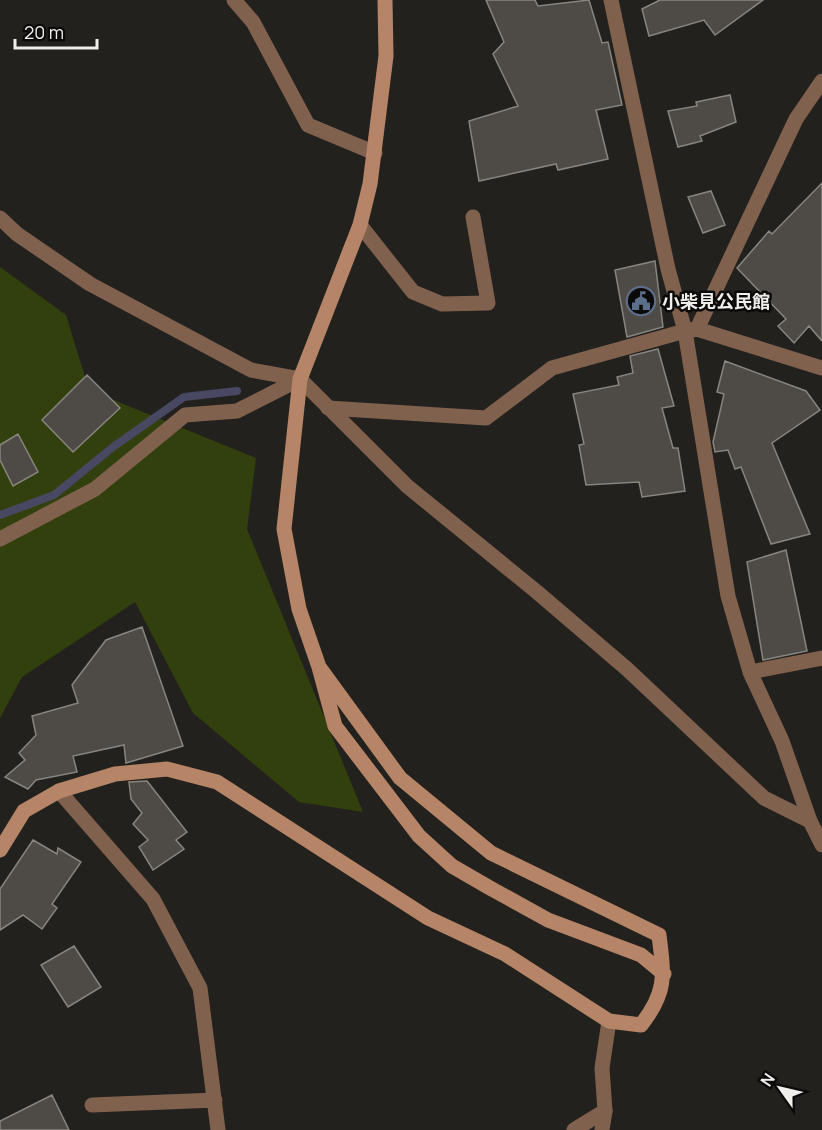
<svg xmlns="http://www.w3.org/2000/svg" width="822" height="1130" font-family="Manrope,'Noto Sans JP',sans-serif">
<style>
.green{fill:#32400d}
.lines{fill:none;stroke-linecap:round;stroke-linejoin:round}
.stream{stroke:#484863;stroke-width:8}
.building{fill:#4e4b46;stroke:#88857f;stroke-width:1.5}
.lane{stroke:#80614e;stroke-width:15}
.street{stroke:#80614e;stroke-width:15}
.secondary{stroke:#b68567;stroke-width:15}
.labels{text-anchor:middle;dominant-baseline:central;stroke-width:5;stroke-linejoin:round;paint-order:stroke}
.poi-label{font-size:18px;font-weight:bold;fill:#f0eeeb;stroke:#0c0a09;text-anchor:start}
</style>
<rect width="100%" height="100%" fill="#23211d"/>
<path class="green" d="M 0,267 L 66,315 L 89,390 L 256,458 L 247,529 L 363,812 L 299,802 L 193,713 L 135,602 L 22,677 L 0,718 Z"/>
<g class="lines">
<path class="stream" d="M 0,515 L 54,495 L 113,447 L 184,397 L 237,391"/>
</g>
<path class="building" d="M 486,0 L 535,0 L 538,6 L 589,0 L 602,43 L 608,42 L 622,105 L 596,110 L 608,159 L 558,170 L 556,164 L 479,181 L 469,121 L 518,106 L 493,54 L 504,42 Z
M 660,0 L 763,0 L 715,35 L 704,20 L 649,36 L 642,9 Z
M 730,95 L 736,122 L 700,136 L 702,141 L 678,147 L 668,111 L 697,106 L 696,102 Z
M 822,183 L 822,341 L 809,326 L 794,343 L 778,326 L 786,319 L 737,268 L 769,231 L 772,234 Z
M 711,191 L 725,225 L 703,233 L 688,197 Z
M 655,261 L 663,327 L 627,337 L 615,270 Z
M 658,349 L 674,406 L 662,408 L 673,448 L 678,448 L 685,491 L 642,497 L 639,482 L 586,485 L 579,445 L 584,444 L 573,394 L 619,385 L 617,377 L 633,373 L 630,356 Z
M 725,361 L 806,391 L 820,410 L 772,443 L 810,534 L 771,544 L 741,467 L 735,469 L 728,450 L 715,452 L 713,442 L 724,394 L 717,392 Z
M 87,375 L 120,408 L 73,452 L 42,420 Z
M 18,434 L 38,472 L 13,486 L 0,460 L 0,445 Z
M 786,550 L 807,651 L 763,660 L 747,562 Z
M 142,627 L 183,746 L 126,763 L 124,745 L 73,756 L 77,772 L 36,780 L 28,789 L 5,777 L 25,760 L 19,753 L 36,735 L 32,716 L 78,703 L 72,685 L 106,640 Z
M 147,781 L 187,832 L 176,840 L 184,849 L 153,870 L 139,847 L 148,840 L 133,824 L 142,813 L 131,799 L 129,782 Z
M 33,840 L 57,854 L 58,848 L 81,862 L 52,904 L 57,908 L 42,929 L 23,915 L 0,930 L 0,889 Z
M 74,946 L 101,987 L 68,1007 L 41,965 Z
M 52,1095 L 69,1130 L 0,1130 L 0,1121 Z"/>
<g class="lines">
<path class="lane" d="M 697,329 L 796,119 L 822,81
M 300,379 L 407,486 L 537,592 L 627,669 L 764,798 L 810,821
M 574,1130 L 605,1111"/>
<path class="street" d="M 234,0 L 253,22 L 308,125 L 375,153
M 611,0 L 668,269 L 685,331 L 728,596 L 750,672 L 782,741 L 810,821 L 822,845
M 0,218 L 17,234 L 90,284 L 251,370 L 300,379
M 360,225 L 413,292 L 442,304 L 488,303 L 473,217
M 328,408 L 486,418 L 552,368 L 685,331 L 697,329 L 822,368
M 0,539 L 95,489 L 185,415 L 237,411 L 300,379
M 750,672 L 822,658
M 59,791 L 153,899 L 200,988 L 218,1130
M 92,1105 L 215,1100
M 602,1130 L 605,1111 L 602,1068 L 609,1021"/>
<path class="secondary" d="M 385,0 L 386,56 L 370,184 L 360,225 L 300,379 L 284,529 L 299,609 L 319,667 L 335,726 L 419,836 L 452,866 L 490,888 L 548,920 L 641,955 L 664,974
M 0,850 L 24,811 L 59,791 L 115,774 L 167,769 L 217,782 L 428,918 L 505,954 L 609,1021 L 641,1025 C 667,992 664,976 659,935 L 491,853 L 400,778 L 319,667"/>
</g>
<defs>
<g id="civic-ring" transform="scale(1.5)"><circle r="9.5" fill="#0c0a09" stroke="#5c6f8a" stroke-width="1.5"/><path d="M-.6-6.5H3V-4.5H.6V-3L4-1V1h2V6H-6V1h2V-1L-.6-3ZM-1.2 2.5V6h2.4V2.5Z" fill="#5c6f8a"/></g>
</defs>
<g fill-rule="evenodd">
<use href="#civic-ring" x="641" y="301"/>
</g>
<g class="labels">
<g class="poi-label">
<text x="662" y="301">小柴見公民館</text>
</g>
</g>
<g transform="translate(780 1088) rotate(304)" stroke="#0c0a09" stroke-width="4.5" paint-order="stroke">
<path d="M0-4.5L10 22L0 15L-10 22Z" fill="#f0eeeb"/>
<text y="-9" font-size="16" font-weight="bold" text-anchor="middle" fill="#f0eeeb">N</text>
</g>
<path d="M15 39v9h82v-9" fill="none" stroke="#f0eeeb" stroke-width="3"/>
<text x="24" y="39" font-size="18" fill="#f0eeeb" stroke="#0c0a09" stroke-width="4.5" paint-order="stroke">20 m</text>
</svg>
